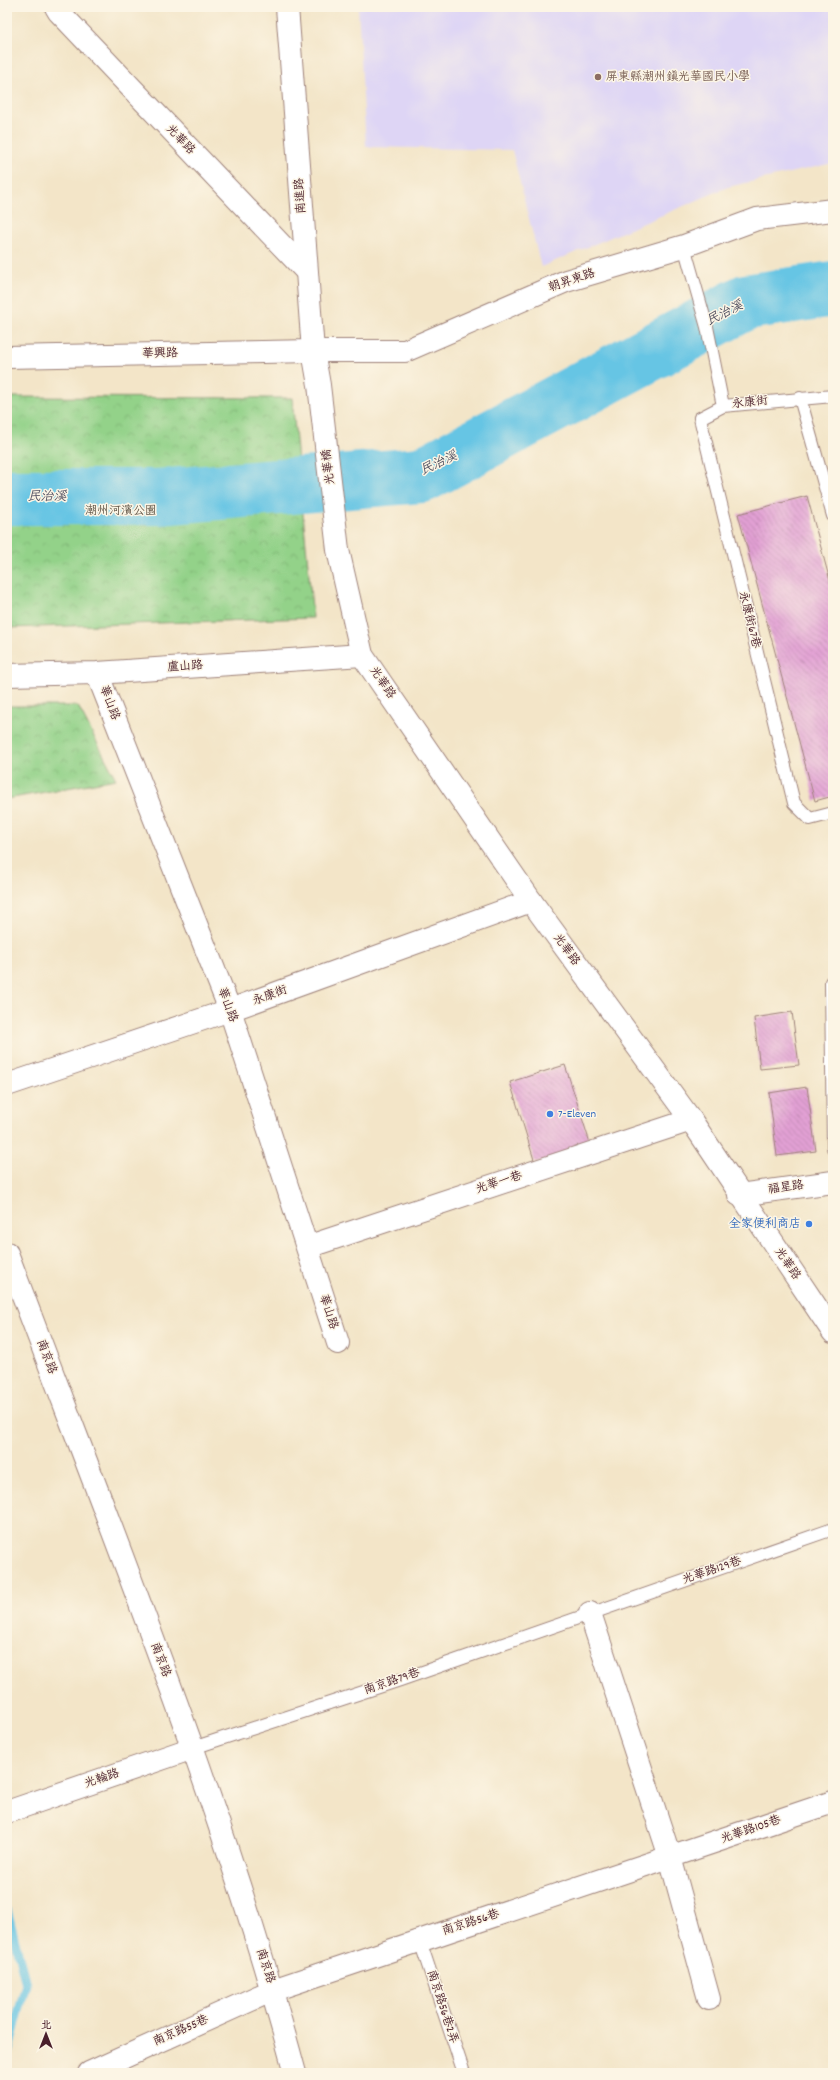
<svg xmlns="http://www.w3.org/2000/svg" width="840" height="2080" font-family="Dekko,'LXGW WenKai TC',sans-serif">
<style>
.built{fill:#ded5f5}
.park{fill:url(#park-crowns);stroke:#6e785a}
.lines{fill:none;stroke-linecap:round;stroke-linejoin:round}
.stream{stroke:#66c5e4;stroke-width:9}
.river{stroke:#66c5e4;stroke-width:56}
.building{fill:url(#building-back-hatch)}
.lane-casing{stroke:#9e827a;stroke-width:14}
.street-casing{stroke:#9e827a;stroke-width:24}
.secondary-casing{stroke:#9e827a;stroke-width:24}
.lane{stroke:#fff;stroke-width:12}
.street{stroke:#fff;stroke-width:22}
.secondary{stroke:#fff;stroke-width:22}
.education-dot{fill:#8d6e63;stroke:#fcf5e5;stroke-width:1.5}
.shop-dot{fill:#3f7fe0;stroke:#fcf5e5;stroke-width:1.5}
.labels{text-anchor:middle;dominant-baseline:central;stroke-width:3;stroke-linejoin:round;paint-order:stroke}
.education-label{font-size:12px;fill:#785e54;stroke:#fcf5e5;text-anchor:start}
.street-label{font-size:12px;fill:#4a1f2b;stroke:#fcf5e5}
.park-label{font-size:12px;fill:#605547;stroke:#fcf5e5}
.shop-label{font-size:12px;fill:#366cbe;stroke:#fcf5e5;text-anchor:start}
.water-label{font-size:13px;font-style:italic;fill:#525162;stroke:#fcf5e5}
</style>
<defs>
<pattern id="park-crowns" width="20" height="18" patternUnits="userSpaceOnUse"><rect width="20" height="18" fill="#93d289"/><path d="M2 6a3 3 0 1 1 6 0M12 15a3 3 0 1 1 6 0" fill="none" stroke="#80b476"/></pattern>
<pattern id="building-back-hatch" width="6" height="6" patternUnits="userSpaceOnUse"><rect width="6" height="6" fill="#e2a0d4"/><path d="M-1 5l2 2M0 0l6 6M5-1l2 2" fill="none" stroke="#b982ac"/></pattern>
</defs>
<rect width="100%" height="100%" fill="#fcf5e5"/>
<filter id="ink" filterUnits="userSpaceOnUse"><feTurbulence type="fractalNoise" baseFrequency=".025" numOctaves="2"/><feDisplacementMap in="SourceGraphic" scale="8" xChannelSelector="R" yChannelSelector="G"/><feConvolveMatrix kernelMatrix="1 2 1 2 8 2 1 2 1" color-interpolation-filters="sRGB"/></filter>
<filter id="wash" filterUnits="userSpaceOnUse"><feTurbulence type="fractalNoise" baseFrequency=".012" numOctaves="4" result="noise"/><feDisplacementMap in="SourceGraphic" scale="16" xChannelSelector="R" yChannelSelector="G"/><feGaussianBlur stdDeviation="0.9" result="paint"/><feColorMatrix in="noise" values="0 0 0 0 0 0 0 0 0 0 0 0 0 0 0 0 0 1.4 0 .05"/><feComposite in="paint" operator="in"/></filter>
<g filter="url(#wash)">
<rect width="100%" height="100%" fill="#f3e5c8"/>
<path class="built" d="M 358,7 L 833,7 L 833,163 L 728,187 L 541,267 L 512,150 L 366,147 Z"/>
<path class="park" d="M 7,397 L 292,398 L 313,618 L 7,628 Z
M 7,706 L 78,706 L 116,779 L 7,799 Z"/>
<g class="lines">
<path class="stream" d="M 7,1910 L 26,1984 L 7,2057"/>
<path class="river" d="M 7,497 L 158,497 L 422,475 L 746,302 L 833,289"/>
</g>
<g id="blocks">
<path class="building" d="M 807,496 L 833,592 L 833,796 L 815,801 L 738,514 Z
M 792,1012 L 799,1065 L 760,1069 L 754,1018 Z
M 565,1065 L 591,1146 L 535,1163 L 510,1082 Z
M 807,1087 L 816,1151 L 777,1156 L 769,1093 Z"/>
</g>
</g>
<g filter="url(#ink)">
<use href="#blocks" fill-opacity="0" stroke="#9e827a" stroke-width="1"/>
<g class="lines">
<g class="lane-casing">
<path id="lane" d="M 684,246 L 707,327 L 723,406 L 833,396
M 800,398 L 833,516
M 723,406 L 700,418 L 794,803 L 810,819 L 833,813
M 831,982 L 833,1148
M 193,1748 L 400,1680 L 833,1529
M 420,1941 L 464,2073"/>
</g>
<g class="street-casing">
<path id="street" d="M 56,7 L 59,12 L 306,271
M 97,673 L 230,1010 L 338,1343
M 7,675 L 97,673 L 362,655
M 7,1085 L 230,1010 L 531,901
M 739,1195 L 833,1182
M 307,1247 L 691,1120
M 7,1253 C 108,1523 220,1794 295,2073
M 590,1613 L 670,1857 L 709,1999
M 7,1812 L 193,1748
M 89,2073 L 273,1990 L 833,1802"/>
</g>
<g class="secondary-casing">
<path id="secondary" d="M 287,7 L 313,351 L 319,385 L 338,550 L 362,655 L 531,901 L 691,1120 L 833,1332
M 7,357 L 313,351 L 405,351 L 566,281 L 684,246 L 757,219 L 833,210"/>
</g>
<use href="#lane" class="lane"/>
<use href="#street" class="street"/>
<use href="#secondary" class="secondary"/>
</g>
</g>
<circle class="education-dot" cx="598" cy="77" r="4"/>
<g class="shop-dot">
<circle cx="550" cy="1114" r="4"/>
<circle cx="809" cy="1224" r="4"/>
</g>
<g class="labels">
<g class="education-label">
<text x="606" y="77">屏東縣潮州鎮光華國民小學</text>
</g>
<g class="street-label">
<text transform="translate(180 140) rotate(46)">光華路</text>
<text transform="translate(301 196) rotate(-94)">南進路</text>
<text transform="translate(572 281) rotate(-19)">朝昇東路</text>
<text transform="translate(160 354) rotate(-1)">華興路</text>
<text transform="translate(750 403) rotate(-6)">永康街</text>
<text transform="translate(329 467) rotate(-97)">光華橋</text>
<text transform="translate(749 620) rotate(76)">永康街67巷</text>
<text transform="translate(185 667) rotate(-4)">盧山路</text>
<text transform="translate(382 683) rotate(56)">光華路</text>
<text transform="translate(109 703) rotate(69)">華山路</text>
<text transform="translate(566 950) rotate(54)">光華路</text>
<text transform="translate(270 996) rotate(-20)">永康街</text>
<text transform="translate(227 1005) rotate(70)">華山路</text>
<text transform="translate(499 1183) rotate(-18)">光華一巷</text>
<text transform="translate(786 1188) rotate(-8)">福星路</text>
<text transform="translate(787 1264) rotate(56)">光華路</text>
<text transform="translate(328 1312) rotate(72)">華山路</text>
<text transform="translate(46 1357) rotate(69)">南京路</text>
<text transform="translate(712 1571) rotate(-19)">光華路129巷</text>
<text transform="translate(160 1660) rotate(69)">南京路</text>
<text transform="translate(392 1682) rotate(-19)">南京路79巷</text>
<text transform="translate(102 1779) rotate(-19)">光輪路</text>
<text transform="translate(751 1830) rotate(-19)">光華路105巷</text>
<text transform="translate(471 1923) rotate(-18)">南京路56巷</text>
<text transform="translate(265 1966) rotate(72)">南京路</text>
<text transform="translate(442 2007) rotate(72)">南京路56巷2弄</text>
<text transform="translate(181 2031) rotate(-24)">南京路55巷</text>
</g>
<g class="park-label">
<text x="121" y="511">潮州河濱公園</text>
</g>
<g class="shop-label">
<text x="558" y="1114">7-Eleven</text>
<text x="801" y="1224" text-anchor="end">全家便利商店</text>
</g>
<g class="water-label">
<text transform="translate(725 314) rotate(-27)">民治溪</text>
<text transform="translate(439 464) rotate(-25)">民治溪</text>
<text x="47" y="497">民治溪</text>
</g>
</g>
<rect width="840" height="2080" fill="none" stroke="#fcf5e5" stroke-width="24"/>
<g transform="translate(46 2034)" stroke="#fcf5e5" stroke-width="3" paint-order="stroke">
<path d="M0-3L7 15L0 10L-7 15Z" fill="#4a1f2b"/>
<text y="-6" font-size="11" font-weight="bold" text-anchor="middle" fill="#4a1f2b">北</text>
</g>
</svg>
